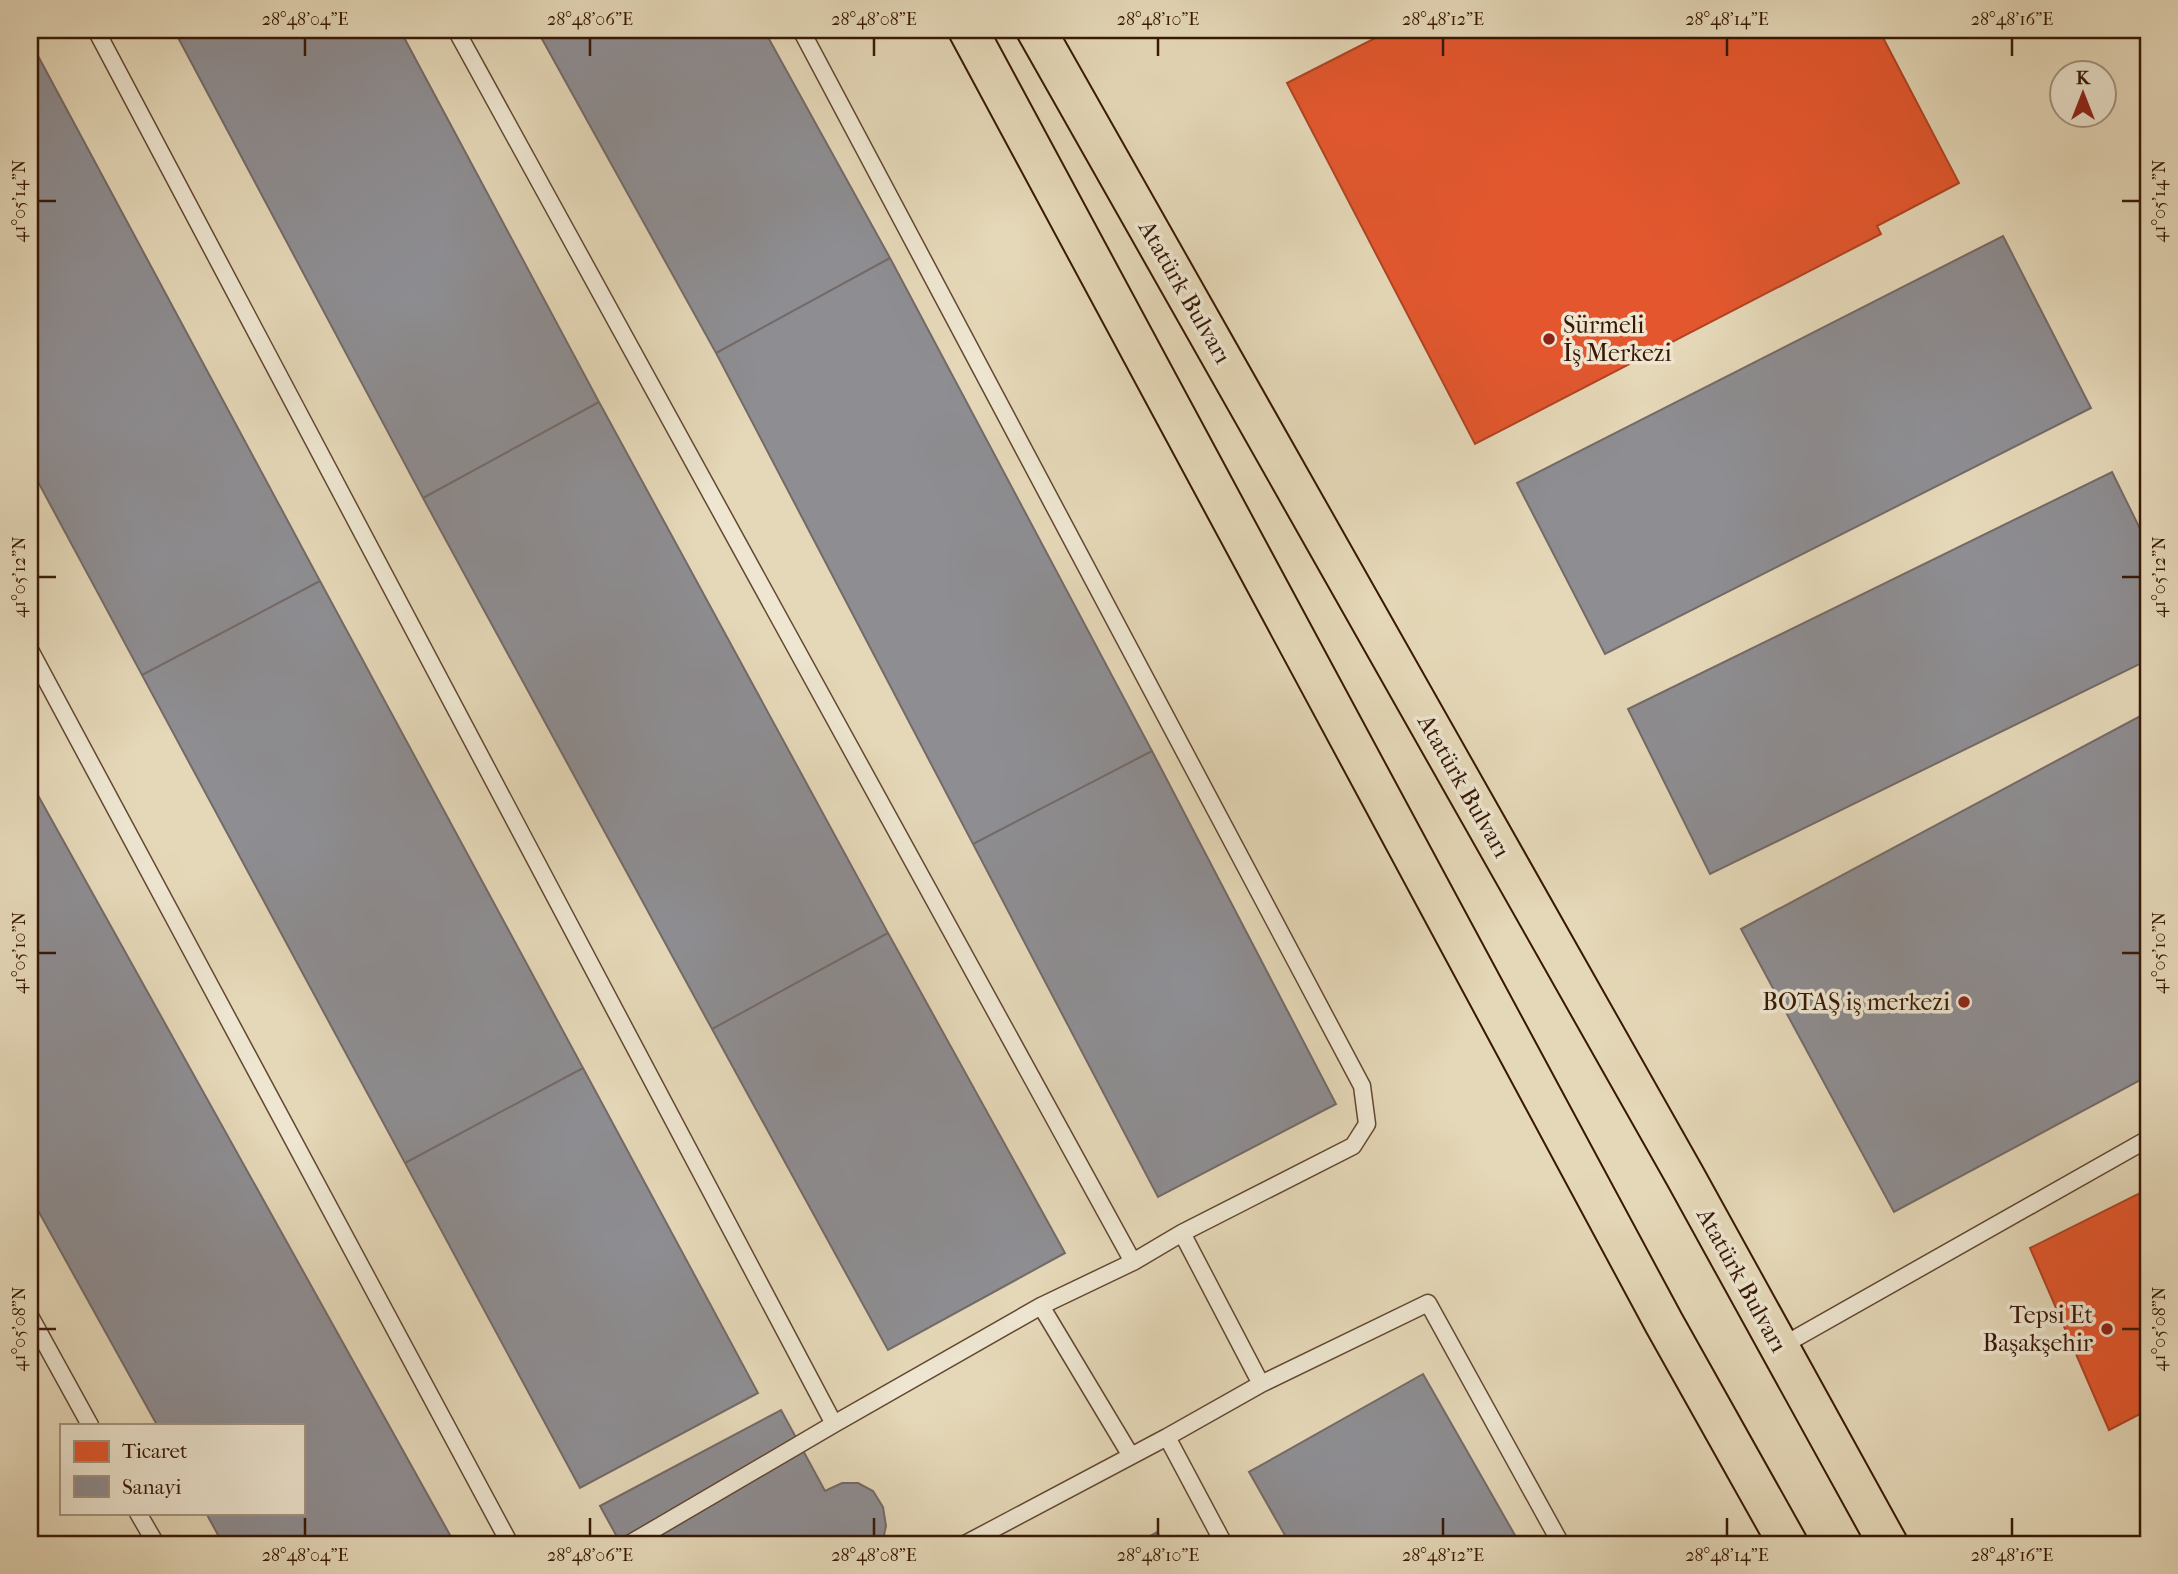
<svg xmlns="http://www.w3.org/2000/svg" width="2178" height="1574" font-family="'IM FELL French Canon',serif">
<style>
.shops{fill:#e4572e;stroke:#b04422;stroke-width:2}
.industry{fill:#8d8d92;stroke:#746a68;stroke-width:2}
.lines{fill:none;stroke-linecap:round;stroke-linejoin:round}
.service-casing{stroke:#634832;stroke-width:19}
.primary-casing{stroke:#381805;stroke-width:42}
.service{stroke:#eee6d1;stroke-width:16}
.primary{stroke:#e5d8b8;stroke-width:38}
.ticks{fill:none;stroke:#381805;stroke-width:2.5}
.poi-dot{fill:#8f2418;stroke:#eee6d1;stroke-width:2.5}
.labels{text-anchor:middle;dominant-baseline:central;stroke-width:7;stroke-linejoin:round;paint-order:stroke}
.street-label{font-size:24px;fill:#381805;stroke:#eee6d1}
.poi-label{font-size:24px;fill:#381805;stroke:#eee6d1;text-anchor:end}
.neatline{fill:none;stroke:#381805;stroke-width:2.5}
.ticks-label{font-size:18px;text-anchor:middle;fill:#381805}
</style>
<rect width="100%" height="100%" fill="#e5d8b8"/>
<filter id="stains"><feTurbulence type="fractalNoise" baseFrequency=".00286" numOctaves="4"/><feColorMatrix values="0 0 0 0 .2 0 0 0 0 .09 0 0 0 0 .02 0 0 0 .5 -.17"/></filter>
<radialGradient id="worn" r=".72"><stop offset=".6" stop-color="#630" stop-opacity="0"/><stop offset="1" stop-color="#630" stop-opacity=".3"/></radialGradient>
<path class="shops" d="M 1391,30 L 1879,30 L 1959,183 L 1877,226 L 1881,234 L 1475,444 L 1287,83 Z
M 2148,1189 L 2148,1410 L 2109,1430 L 2030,1248 Z"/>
<path class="industry" d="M 174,30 L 400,30 L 599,402 L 423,498 Z
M 537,30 L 764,30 L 890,258 L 716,353 Z
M 30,41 L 320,581 L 142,675 L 30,467 Z
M 2003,236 L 2091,408 L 1605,654 L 1517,483 Z
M 890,258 L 1152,751 L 973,844 L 716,353 Z
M 599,402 L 888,933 L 712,1029 L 423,498 Z
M 2112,472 L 2148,545 L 2148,660 L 1710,874 L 1628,709 Z
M 320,581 L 583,1068 L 405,1163 L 142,675 Z
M 2148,712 L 2148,1076 L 1894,1212 L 1741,929 Z
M 1152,751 L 1336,1104 L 1158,1197 L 973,844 Z
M 30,781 L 455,1544 L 223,1544 L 206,1513 L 303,1513 L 303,1425 L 157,1425 L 30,1196 Z
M 888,933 L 1065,1253 L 888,1350 L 712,1029 Z
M 583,1068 L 758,1393 L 580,1488 L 405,1163 Z
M 1423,1374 L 1520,1544 L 1290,1544 L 1249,1472 Z
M 781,1410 L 825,1491 L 842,1483 L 858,1483 L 873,1491 L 883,1507 L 886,1526 L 882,1544 L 621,1544 L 600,1506 Z
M 1157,1532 L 1164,1544 L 1136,1544 Z"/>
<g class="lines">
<g class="service-casing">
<path id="service" d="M 96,30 L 834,1424
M 456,30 L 1133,1262
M 30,650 L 510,1544
M 1182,1233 L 1261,1384
M 1041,1306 L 1131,1456
M 30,1316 L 90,1425
M 1780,1347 L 2148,1139
M 1167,1437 L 1224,1544
M 138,1513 L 156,1544
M 629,1544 L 834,1424 L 1041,1306 L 1133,1262 L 1182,1233 L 1353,1146 L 1367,1124 L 1362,1086 L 801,30
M 965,1544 L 1167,1437 L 1261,1384 L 1428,1303 L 1561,1544"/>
</g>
<g class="primary-casing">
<path id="primary" d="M 968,30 L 1664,1323 L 1788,1544
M 1036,30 L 1685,1176 L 1888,1544"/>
</g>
<use href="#service" class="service"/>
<use href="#primary" class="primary"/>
</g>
<path class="ticks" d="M 305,38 L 305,56M 590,38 L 590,56M 874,38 L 874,56M 1158,38 L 1158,56M 1443,38 L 1443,56M 1727,38 L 1727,56M 2012,38 L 2012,56M 38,201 L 56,201M 2122,201 L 2140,201M 38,577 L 56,577M 2122,577 L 2140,577M 38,953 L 56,953M 2122,953 L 2140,953M 38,1329 L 56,1329M 2122,1329 L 2140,1329M 305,1518 L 305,1536M 590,1518 L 590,1536M 874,1518 L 874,1536M 1158,1518 L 1158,1536M 1443,1518 L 1443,1536M 1727,1518 L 1727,1536M 2012,1518 L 2012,1536"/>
<g class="poi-dot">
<circle cx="1549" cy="339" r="7"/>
<circle cx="1964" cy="1002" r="7"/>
<circle cx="2107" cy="1329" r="7"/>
</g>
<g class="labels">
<g class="street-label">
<text transform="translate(1185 292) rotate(60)">Atatürk Bulvarı</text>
<text transform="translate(1464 786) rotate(60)">Atatürk Bulvarı</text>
<text transform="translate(1742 1280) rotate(61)">Atatürk Bulvarı</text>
</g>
<g class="poi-label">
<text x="1563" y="325" text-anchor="start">Sürmeli<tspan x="1563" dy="28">İş Merkezi</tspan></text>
<text x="1950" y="1002">BOTAŞ iş merkezi</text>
<text x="2093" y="1315">Tepsi Et<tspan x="2093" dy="28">Başakşehir</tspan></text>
</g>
</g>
<rect width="2178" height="1574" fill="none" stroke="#e5d8b8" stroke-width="77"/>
<rect x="60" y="1424" width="245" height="91" fill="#eee6d1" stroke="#a5947f" stroke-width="2"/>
<rect x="74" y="1441" width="35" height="21" fill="#e4572e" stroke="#a5947f" stroke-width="2"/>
<text x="122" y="1458" font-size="21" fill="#381805">Ticaret</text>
<rect x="74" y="1476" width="35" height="21" fill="#8d8d92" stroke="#a5947f" stroke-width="2"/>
<text x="122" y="1494" font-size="21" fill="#381805">Sanayi</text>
<g transform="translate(2083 94)"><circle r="33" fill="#eee6d1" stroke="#a5947f" stroke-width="2"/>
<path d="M0-5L12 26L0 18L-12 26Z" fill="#8f2418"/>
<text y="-10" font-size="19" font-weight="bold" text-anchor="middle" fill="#381805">K</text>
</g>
<rect x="38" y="38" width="2102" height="1498" class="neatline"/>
<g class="ticks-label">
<text x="305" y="25">28°48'04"E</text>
<text x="590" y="25">28°48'06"E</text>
<text x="874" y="25">28°48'08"E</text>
<text x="1158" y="25">28°48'10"E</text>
<text x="1443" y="25">28°48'12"E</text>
<text x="1727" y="25">28°48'14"E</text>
<text x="2012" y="25">28°48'16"E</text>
<text transform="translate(19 201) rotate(-90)" y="6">41°05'14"N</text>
<text transform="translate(2159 201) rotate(-90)" y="6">41°05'14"N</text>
<text transform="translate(19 577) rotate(-90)" y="6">41°05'12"N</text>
<text transform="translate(2159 577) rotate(-90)" y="6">41°05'12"N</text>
<text transform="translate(19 953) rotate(-90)" y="6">41°05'10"N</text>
<text transform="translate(2159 953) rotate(-90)" y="6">41°05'10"N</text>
<text transform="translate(19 1329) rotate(-90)" y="6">41°05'08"N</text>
<text transform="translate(2159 1329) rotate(-90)" y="6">41°05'08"N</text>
<text x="305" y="1561">28°48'04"E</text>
<text x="590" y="1561">28°48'06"E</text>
<text x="874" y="1561">28°48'08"E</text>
<text x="1158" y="1561">28°48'10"E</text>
<text x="1443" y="1561">28°48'12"E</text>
<text x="1727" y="1561">28°48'14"E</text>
<text x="2012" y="1561">28°48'16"E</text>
</g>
<rect width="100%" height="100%" filter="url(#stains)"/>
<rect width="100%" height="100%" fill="url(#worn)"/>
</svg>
